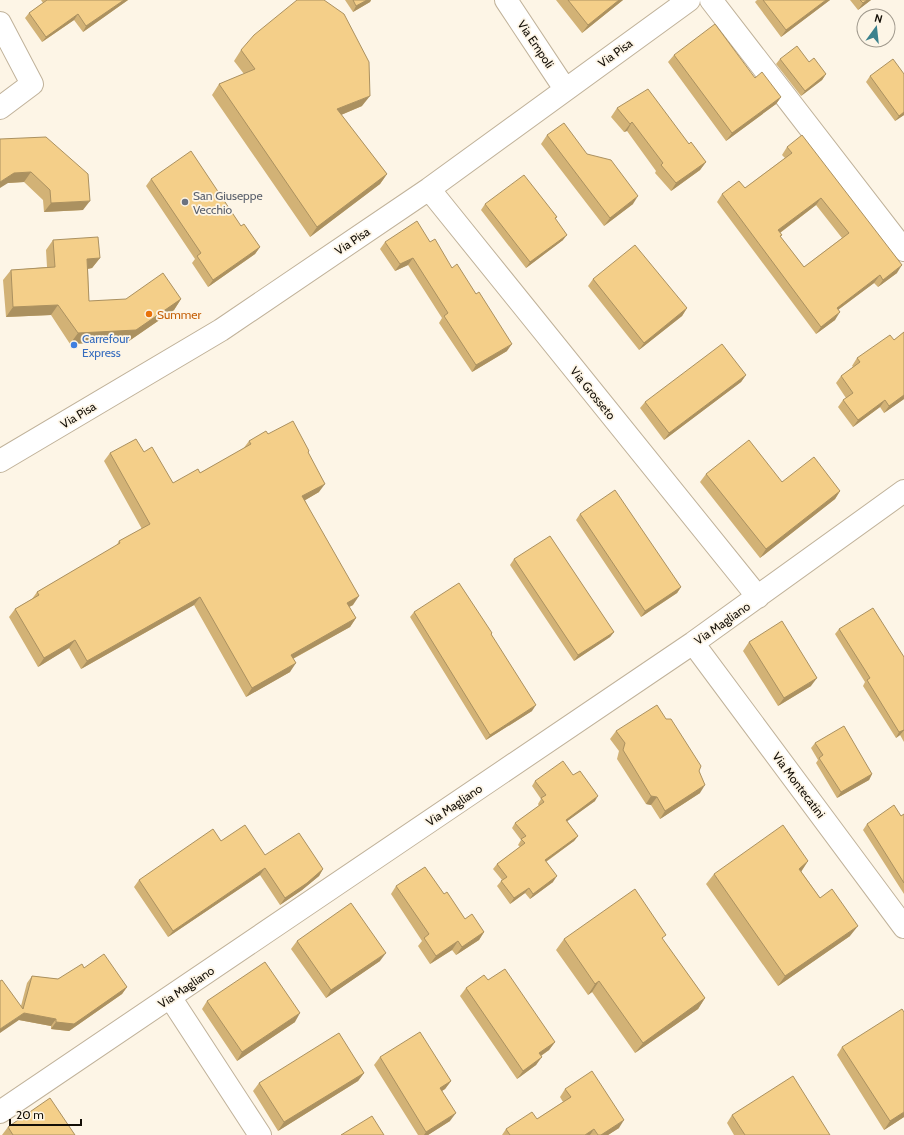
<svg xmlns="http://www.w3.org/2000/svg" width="904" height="1135" font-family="Cabin,sans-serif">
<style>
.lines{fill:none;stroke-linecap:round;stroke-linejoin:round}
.street-casing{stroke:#c0b29a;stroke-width:24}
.street{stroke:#fff;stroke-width:22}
.wall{fill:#d2b276;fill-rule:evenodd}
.shaded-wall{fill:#ab9160}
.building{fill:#f4cf89;stroke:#ab9160;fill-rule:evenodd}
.worship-dot{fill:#6b7280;stroke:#fdf5e6;stroke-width:1.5}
.food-dot{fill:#e8710a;stroke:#fdf5e6;stroke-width:1.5}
.shop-dot{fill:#3f7fe0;stroke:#fdf5e6;stroke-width:1.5}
.labels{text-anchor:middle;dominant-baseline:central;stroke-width:3.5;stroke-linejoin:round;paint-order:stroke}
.street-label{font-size:12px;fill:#140f07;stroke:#fdf5e6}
.worship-label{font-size:12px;fill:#5b616d;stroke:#fdf5e6;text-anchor:start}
.food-label{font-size:12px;fill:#c56008;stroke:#fdf5e6;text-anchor:start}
.shop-label{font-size:12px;fill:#366cbe;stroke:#fdf5e6;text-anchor:start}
</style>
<rect width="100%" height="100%" fill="#fdf5e6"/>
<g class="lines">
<g class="street-casing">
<path id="street" d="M 506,0 L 565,89
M 711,0 L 904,250
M 0,23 L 32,84 L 0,108
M 429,189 L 758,597
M 0,461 L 221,330 L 429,189 L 689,0
M 693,643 L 904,927
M 170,997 L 260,1135
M 0,1112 L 693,643 L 904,491"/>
</g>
<use href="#street" class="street"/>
</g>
<path class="wall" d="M 41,0 L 128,0 L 83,32 L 74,20 L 42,42 L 25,18 L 29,13 L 43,3 Z
M 345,0 L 371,0 L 370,2 L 353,12 Z
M 556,0 L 623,0 L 582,33 Z
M 757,0 L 830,0 L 781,37 L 755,2 Z
M 850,0 L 871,0 L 858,10 Z
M 241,50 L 362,106 L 341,115 L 387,174 L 380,184 L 310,237 L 212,95 L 219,84 L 244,74 L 234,61 Z
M 674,55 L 755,78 L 781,97 L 776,104 L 726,141 L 668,62 Z
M 780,59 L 826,74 L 822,80 L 801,96 L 776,64 Z
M 904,74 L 904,115 L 895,121 L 866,82 L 870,76 Z
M 617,108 L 689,144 L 706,162 L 700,170 L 671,191 L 655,173 L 656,171 L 627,131 L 624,132 L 611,117 Z
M 547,135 L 633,204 L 604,226 L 541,144 Z
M 0,139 L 83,210 L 44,212 L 43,200 L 24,182 L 8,183 Z
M 787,147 L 897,273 L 878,287 L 874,283 L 838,310 L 835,320 L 816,334 L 717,202 L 722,194 L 745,188 L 785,158 L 782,155 ZM 816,205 L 842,238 L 804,267 L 780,237 L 782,235 L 780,233 Z
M 151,179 L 241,226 L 260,247 L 255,254 L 208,287 L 192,263 L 195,259 L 146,186 Z
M 485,204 L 557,217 L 555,219 L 563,240 L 526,268 L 481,210 Z
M 53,240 L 100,258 L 92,268 L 88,269 L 89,301 L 181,299 L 174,310 L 129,341 L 70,344 L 51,315 L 6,317 L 3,280 L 11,270 L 47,267 L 46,250 Z
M 385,242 L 430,242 L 452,268 L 476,294 L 507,351 L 472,372 L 439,323 L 442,318 L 408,265 L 395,271 L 380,249 Z
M 593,279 L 687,308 L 682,316 L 639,350 L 588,286 Z
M 904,332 L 904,399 L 884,413 L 880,407 L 853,427 L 838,407 L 843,400 L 846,398 L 836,383 L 841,376 L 853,367 L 852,366 L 857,358 L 894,340 Z
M 746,375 L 741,382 L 664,440 L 640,408 L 645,402 Z
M 268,434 L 309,451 L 308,453 L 319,492 L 305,500 L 353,605 L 349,607 L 356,618 L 350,627 L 293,659 L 290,672 L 246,697 L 194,605 L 81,669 L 69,648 L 38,667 L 9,617 L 15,609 L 32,599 L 37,592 L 116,546 L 119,541 L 142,529 L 104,461 L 110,453 L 144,452 L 173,483 L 200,473 L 243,449 L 249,441 Z
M 706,474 L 840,491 L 835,499 L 760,558 L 700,482 Z
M 580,514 L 681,587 L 677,593 L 641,617 L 576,520 Z
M 514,559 L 614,632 L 610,637 L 574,661 L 510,565 Z
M 414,612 L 491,634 L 532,711 L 486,740 L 410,617 Z
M 839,629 L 904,657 L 904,742 L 900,735 L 896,738 L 863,686 L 865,682 L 835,634 Z
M 749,642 L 811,686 L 778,706 L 743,651 Z
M 616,731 L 699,771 L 700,793 L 660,819 L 651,805 L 646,804 L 617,759 L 619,751 L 610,739 Z
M 815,743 L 872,774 L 869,780 L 837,798 L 816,763 L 818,760 L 811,748 Z
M 573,775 L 595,801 L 567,821 L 578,836 L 574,841 L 546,862 L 553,882 L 530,899 L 525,893 L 510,904 L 497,886 L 502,880 L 493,869 L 497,864 L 520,847 L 518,845 L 521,840 L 512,828 L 515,823 L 539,806 L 538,804 L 541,799 L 532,786 L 535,781 Z
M 904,814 L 904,894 L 863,830 L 867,824 L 901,816 Z
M 221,841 L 265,855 L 323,869 L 319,876 L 302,890 L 280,905 L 260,875 L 168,937 L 134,887 L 139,880 Z
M 808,861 L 801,871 L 820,898 L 850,936 L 778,986 L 706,884 L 714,874 Z
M 396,886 L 444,894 L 465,919 L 484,932 L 479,940 L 456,955 L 452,950 L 430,964 L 418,946 L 422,941 L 391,894 Z
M 564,939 L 663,940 L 705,998 L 698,1009 L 635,1053 L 592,992 L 588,995 L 556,950 Z
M 297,941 L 380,961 L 326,998 L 291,949 Z
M 84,968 L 127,987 L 122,994 L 69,1031 L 51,1029 L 51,1026 L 19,1020 L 21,1006 L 27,983 L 32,976 L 58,979 Z
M 488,980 L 555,1042 L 549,1050 L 541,1056 L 536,1065 L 517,1079 L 460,996 L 466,988 Z
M 207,1001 L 295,1022 L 237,1061 L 202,1009 Z
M 842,1047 L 904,1117 L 884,1130 L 837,1055 Z
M 380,1057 L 451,1081 L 445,1089 L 442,1091 L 450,1121 L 428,1135 L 418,1135 L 374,1065 Z
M 364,1073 L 358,1081 L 278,1131 L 253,1091 L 259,1083 Z
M 565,1089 L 619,1128 L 608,1135 L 502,1135 L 506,1129 L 537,1119 L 563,1102 L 560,1097 Z
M 732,1115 L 830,1135 L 734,1135 L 727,1123 Z
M 8,1127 L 75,1135 L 2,1135 Z"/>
<path class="shaded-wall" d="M 124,0 L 128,0 L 83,32 L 86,26 Z
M 367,0 L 371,0 L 370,2 L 353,12 L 356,6 Z
M 619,0 L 623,0 L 582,33 L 588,25 Z
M 826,0 L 830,0 L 781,37 L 786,30 Z
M 867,0 L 871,0 L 858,10 L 863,3 Z
M 78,14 L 74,20 L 42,42 L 46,37 Z
M 826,74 L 822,80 L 801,96 L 805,91 Z
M 370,96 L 362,106 L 329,120 L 337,109 Z
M 781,97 L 776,104 L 726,141 L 732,133 Z
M 904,112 L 904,115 L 895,121 L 899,116 Z
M 632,122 L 627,131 L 624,132 L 630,124 Z
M 706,162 L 700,170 L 671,191 L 676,183 Z
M 31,172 L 24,182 L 8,183 L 0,188 L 0,182 L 14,173 Z
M 387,174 L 380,184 L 310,237 L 317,227 Z
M 638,196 L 633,204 L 604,226 L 610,218 Z
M 821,198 L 816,205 L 773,238 L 778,230 Z
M 90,201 L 83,210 L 44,212 L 51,203 Z
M 567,235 L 563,240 L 526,268 L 530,262 Z
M 260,247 L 255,254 L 208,287 L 213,280 Z
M 100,258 L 92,268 L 80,270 L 87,259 Z
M 413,258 L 408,265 L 395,271 L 400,264 Z
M 902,265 L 897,273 L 878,287 L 883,280 Z
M 880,275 L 874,283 L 831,315 L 837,308 Z
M 181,299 L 174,310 L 129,341 L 70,344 L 78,333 Z
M 58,305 L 51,315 L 6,317 L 13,307 Z
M 687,308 L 682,316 L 639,350 L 644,343 Z
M 840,312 L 835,320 L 816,334 L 821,327 Z
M 512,344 L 507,351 L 472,372 L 476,365 Z
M 746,375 L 741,382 L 664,440 L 669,433 Z
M 904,395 L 904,399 L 884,413 L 889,406 Z
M 885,400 L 880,407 L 853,427 L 858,420 Z
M 325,484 L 319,492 L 297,505 L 302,496 Z
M 840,491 L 835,499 L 760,558 L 766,549 Z
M 681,587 L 677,593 L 641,617 L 645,611 Z
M 359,596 L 353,605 L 341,611 L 347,603 Z
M 200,597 L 194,605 L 81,669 L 87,661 Z
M 356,618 L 350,627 L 285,663 L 291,655 Z
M 614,632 L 610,637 L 574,661 L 578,655 Z
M 75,640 L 69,648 L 38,667 L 44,658 Z
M 296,663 L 290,672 L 246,697 L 252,688 Z
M 817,678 L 811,686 L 778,706 L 784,698 Z
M 536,705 L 532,711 L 486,740 L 490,735 Z
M 904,730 L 900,735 L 896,738 L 899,732 Z
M 872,774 L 869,780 L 837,798 L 841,792 Z
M 705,785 L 700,793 L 660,819 L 665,811 Z
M 598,796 L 595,801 L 562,825 L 566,820 Z
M 651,796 L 657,797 L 651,805 L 646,804 Z
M 578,836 L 574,841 L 541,865 L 545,860 Z
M 808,861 L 801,872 L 799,869 Z
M 265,868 L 260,875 L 168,937 L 173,931 Z
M 323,869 L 319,876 L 302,890 L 280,905 L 285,898 Z
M 557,876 L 553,882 L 530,899 L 533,894 Z
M 529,888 L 525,893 L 510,904 L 514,898 Z
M 858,926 L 850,936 L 778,986 L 785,976 Z
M 484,932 L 479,940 L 456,955 L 462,947 Z
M 458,941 L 452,950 L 430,964 L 436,956 Z
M 386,953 L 380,961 L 326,998 L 331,990 Z
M 599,981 L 592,992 L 588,995 L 595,984 Z
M 127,987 L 122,994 L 69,1031 L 51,1029 L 56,1022 Z
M 705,998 L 698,1009 L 635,1053 L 643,1043 Z
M 24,1013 L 56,1019 L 51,1026 L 19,1020 L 0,1033 L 0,1029 Z
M 300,1013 L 295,1022 L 237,1061 L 242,1052 Z
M 555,1042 L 549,1050 L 533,1061 L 539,1053 Z
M 542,1057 L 536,1065 L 517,1079 L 523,1071 Z
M 364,1073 L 358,1081 L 278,1131 L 284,1122 Z
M 451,1081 L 445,1089 L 434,1096 L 440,1088 Z
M 904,1112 L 904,1117 L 884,1130 L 890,1121 Z
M 456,1113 L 450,1121 L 428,1135 L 424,1135 L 426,1132 Z
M 624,1120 L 619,1128 L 608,1135 L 601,1135 Z
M 594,1129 L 590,1135 L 585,1135 Z"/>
<path class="building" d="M 47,0 L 124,0 L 86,26 L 78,14 L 46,37 L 29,13 Z
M 297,0 L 324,0 L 344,14 L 369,62 L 370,96 L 337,109 L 387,174 L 317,227 L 219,84 L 255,69 L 241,50 L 254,35 Z
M 353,0 L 367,0 L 356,6 Z
M 568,0 L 619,0 L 588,25 Z
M 763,0 L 826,0 L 786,30 Z
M 860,0 L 867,0 L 863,3 Z
M 715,24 L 755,78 L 762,72 L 781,97 L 732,133 L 674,55 Z
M 797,46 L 809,62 L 814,58 L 826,74 L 805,91 L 780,59 Z
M 893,59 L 904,74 L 904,112 L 899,116 L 870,76 Z
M 648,89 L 689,144 L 691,142 L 706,162 L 676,183 L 661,165 L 663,163 L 632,122 L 630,124 L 617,108 Z
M 564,123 L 587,154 L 611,160 L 638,196 L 610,218 L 547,135 Z
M 802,135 L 902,265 L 883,280 L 880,275 L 837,308 L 840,312 L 821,327 L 722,194 L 739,181 L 745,188 L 792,153 L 787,147 ZM 821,198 L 849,233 L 804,267 L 780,236 L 782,235 L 778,230 Z
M 46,137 L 88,174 L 90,201 L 51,203 L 50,190 L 31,172 L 14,173 L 0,182 L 0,139 Z
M 191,151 L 241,226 L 244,224 L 260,247 L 213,280 L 197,256 L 201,253 L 151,179 Z
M 524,175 L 557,217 L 555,218 L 567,235 L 530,262 L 485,204 Z
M 417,221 L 430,242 L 435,239 L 452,268 L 457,264 L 476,294 L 479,292 L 512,344 L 476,365 L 444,316 L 448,313 L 413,258 L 400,264 L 385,242 Z
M 98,237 L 100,258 L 87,259 L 89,301 L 126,299 L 163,273 L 181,299 L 136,330 L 78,333 L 58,305 L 13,307 L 11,270 L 55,267 L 53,240 Z
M 635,245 L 687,308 L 644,343 L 593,279 Z
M 904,332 L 904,395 L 889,406 L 885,400 L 858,420 L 843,400 L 853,393 L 841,376 L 860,362 L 857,358 L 890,335 L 894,340 Z
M 722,344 L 746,375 L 669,433 L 645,402 Z
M 293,421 L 309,451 L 308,452 L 325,484 L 302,496 L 359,596 L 347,603 L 356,618 L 291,655 L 296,663 L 252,688 L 200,597 L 87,661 L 75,640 L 44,658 L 15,609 L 39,595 L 37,592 L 120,543 L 119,541 L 150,524 L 110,453 L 136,439 L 144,452 L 152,447 L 173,483 L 198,469 L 200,473 L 251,444 L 249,441 L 266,431 L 268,434 Z
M 749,440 L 782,482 L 814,457 L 840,491 L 766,549 L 706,474 Z
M 615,490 L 681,587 L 645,611 L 580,514 Z
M 550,536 L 614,632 L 578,655 L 514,559 Z
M 459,583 L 492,633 L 491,634 L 536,705 L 490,735 L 414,612 Z
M 873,608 L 904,657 L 904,731 L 904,730 L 899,732 L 867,680 L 870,678 L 839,629 Z
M 782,621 L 817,678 L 784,698 L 749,642 Z
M 657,705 L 666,719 L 671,719 L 701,766 L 699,771 L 705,785 L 665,811 L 657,797 L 651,796 L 623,750 L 625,743 L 616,731 Z
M 844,726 L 872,774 L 841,792 L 819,758 L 823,755 L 815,743 Z
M 563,761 L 573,775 L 580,771 L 598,796 L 566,820 L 578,836 L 545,860 L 557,876 L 533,894 L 529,888 L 514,898 L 501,881 L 507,877 L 497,864 L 525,843 L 521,839 L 526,836 L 515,823 L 544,802 L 541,798 L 546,795 L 535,781 Z
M 894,805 L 901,816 L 904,814 L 904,883 L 867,824 Z
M 245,825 L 265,855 L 299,833 L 323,869 L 307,883 L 285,898 L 265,868 L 173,931 L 139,880 L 213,829 L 221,841 Z
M 783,825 L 808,861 L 799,869 L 820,898 L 832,889 L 858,926 L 785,976 L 714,874 Z
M 425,867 L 444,894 L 447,892 L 465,919 L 472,914 L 484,932 L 462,947 L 458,941 L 436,956 L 424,938 L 429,934 L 396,886 Z
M 635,889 L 666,935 L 662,938 L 705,998 L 643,1043 L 599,981 L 595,984 L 564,939 Z
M 351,903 L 386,953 L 331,990 L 297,941 Z
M 104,954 L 127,987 L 74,1024 L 56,1022 L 56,1019 L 24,1013 L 0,1029 L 0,981 L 2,980 L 23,1009 L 32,976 L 58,979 L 82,964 L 84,968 Z
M 265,962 L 300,1013 L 242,1052 L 207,1001 Z
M 505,969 L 555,1042 L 539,1053 L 542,1057 L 523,1071 L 466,988 L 484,975 L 488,980 Z
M 902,1009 L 904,1012 L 904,1112 L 890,1121 L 842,1047 Z
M 420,1032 L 451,1081 L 440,1088 L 456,1113 L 426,1132 L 380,1057 Z
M 339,1033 L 364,1073 L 284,1122 L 259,1083 Z
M 592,1071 L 624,1120 L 601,1135 L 598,1135 L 594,1129 L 585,1135 L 510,1135 L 506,1129 L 532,1112 L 537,1119 L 571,1097 L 565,1089 Z
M 793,1076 L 830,1135 L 745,1135 L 732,1115 Z
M 50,1098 L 75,1135 L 13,1135 L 8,1127 Z
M 372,1116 L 384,1135 L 341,1135 Z"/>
<circle class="worship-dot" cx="185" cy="202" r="4"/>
<circle class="food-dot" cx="149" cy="314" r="4"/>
<circle class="shop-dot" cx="74" cy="345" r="4"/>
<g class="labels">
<g class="street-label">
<text transform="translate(536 44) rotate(56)">Via Empoli</text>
<text transform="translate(615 53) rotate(-36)">Via Pisa</text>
<text transform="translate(352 241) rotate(-34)">Via Pisa</text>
<text transform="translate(593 393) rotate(51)">Via Grosseto</text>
<text transform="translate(78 415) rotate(-31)">Via Pisa</text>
<text transform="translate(722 623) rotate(-35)">Via Magliano</text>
<text transform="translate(799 785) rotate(53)">Via Montecatini</text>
<text transform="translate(454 805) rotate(-34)">Via Magliano</text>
<text transform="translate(186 987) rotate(-34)">Via Magliano</text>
</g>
<g class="worship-label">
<text x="193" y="195">San Giuseppe<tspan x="193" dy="14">Vecchio</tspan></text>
</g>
<g class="food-label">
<text x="157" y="314">Summer</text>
</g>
<g class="shop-label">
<text x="82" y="338">Carrefour<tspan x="82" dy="14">Express</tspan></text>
</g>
</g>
<g transform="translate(876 28) rotate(15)"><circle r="19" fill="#fdf5e6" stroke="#a0998d"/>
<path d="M0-3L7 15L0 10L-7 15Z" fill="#3b818d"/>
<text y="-6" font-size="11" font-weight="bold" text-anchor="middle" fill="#140f07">N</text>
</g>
<path d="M10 1119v6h71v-6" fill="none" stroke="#140f07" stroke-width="2"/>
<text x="16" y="1119" font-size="12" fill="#140f07" stroke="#fdf5e6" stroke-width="3" paint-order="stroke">20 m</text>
</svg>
